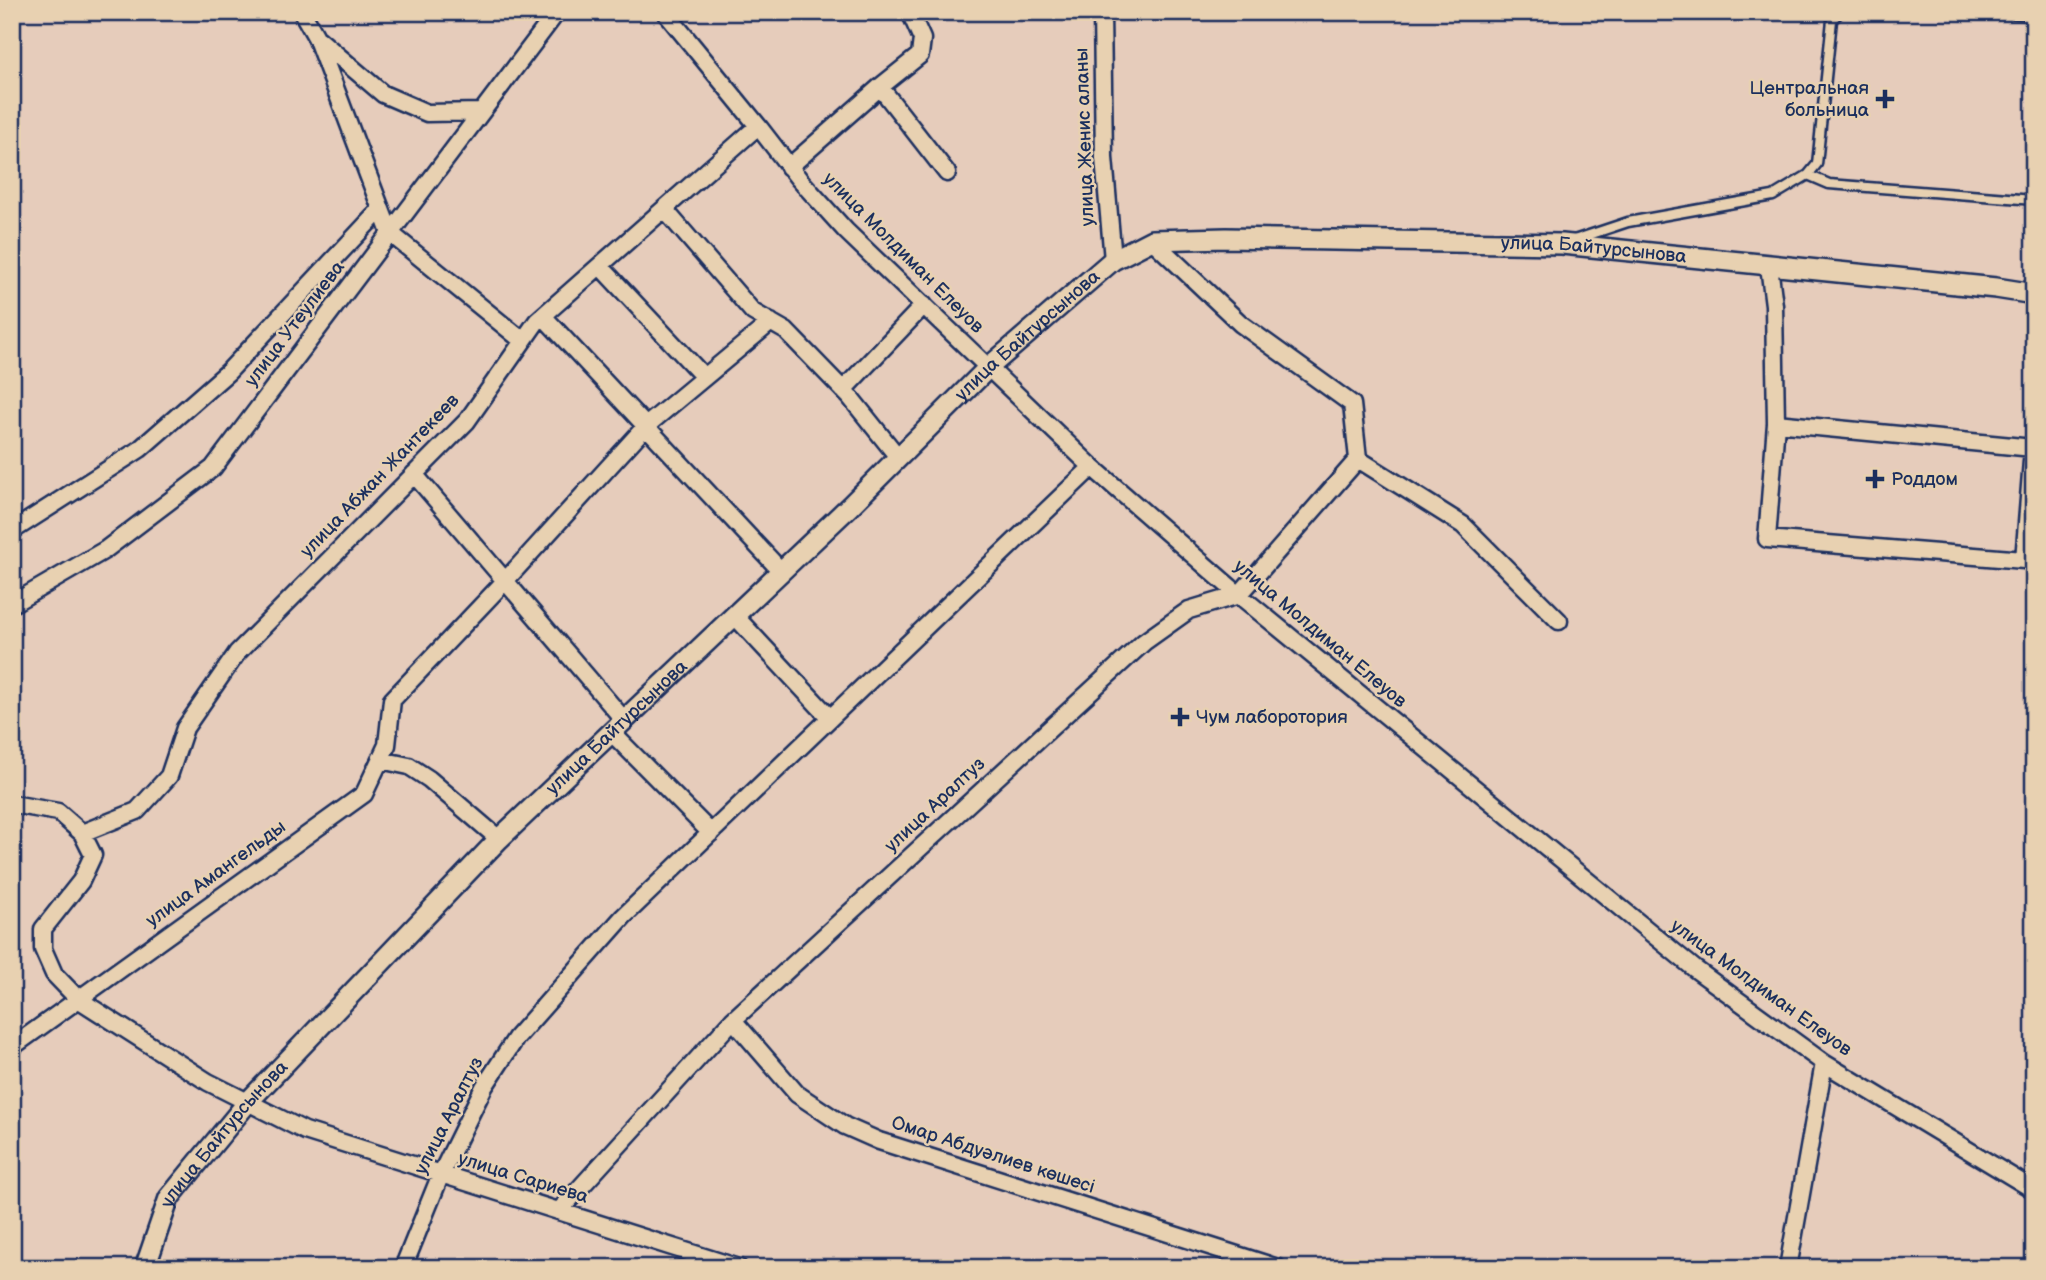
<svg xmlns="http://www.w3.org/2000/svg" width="2046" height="1280" font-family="'Balsamiq Sans',sans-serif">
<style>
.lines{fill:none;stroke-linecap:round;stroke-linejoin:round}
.service-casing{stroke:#1b2f5e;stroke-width:13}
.minor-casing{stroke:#1b2f5e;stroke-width:21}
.tertiary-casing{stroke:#1b2f5e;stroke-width:24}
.service{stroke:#e8d1b1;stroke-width:8}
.minor{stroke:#e8d1b1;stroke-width:16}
.tertiary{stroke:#e8d1b1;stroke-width:19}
.poi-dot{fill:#1b2f5e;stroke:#e8d1b1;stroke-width:2.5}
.labels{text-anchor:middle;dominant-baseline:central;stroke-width:5;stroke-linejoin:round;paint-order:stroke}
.poi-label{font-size:19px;fill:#1b2f5e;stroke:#e8d1b1;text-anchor:start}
.street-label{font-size:19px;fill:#1b2f5e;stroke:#e8d1b1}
</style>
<rect width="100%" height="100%" fill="#e6ccbb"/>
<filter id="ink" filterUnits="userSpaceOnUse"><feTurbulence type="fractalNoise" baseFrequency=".0143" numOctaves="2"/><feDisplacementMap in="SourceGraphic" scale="14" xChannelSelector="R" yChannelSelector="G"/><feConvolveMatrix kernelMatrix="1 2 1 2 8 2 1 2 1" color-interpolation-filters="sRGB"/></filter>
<g filter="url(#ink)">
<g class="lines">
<g class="service-casing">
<path id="service" d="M 1997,12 L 2034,16
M 1808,175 L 1829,184 L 2034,200
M 1574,240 L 1628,222 L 1773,196 L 1808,175 L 1817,164 L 1832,20 L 1840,12"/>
</g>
<g class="minor-casing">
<path id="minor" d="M 302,12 L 316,37 L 383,94 L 427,113 L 481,112
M 665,12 L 758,126 L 799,179 L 846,231 L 1092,467 L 1239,595 L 1695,969 L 1824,1063 L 2034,1190
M 910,12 L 922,39 L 920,55 L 880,87 L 947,173
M 1102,12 L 1104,158 L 1113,260
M 316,37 L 390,233 L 523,341
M 789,167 L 880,87
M 664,209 L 753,312 L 786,331 L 850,397 L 898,457
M 1152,240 L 1241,324 L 1352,404 L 1358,459 L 1463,525 L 1559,621
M 600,266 L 704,377
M 1769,266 L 1774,305 L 1776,423 L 2033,448 L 2024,560 L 1767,539 L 1776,423
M 543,316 L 781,571
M 843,390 L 924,305
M 414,474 L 624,720
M 12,531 L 140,449 L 228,372 L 380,210
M 12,604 L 105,550 L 213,468 L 557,12
M 734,615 L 830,718
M 611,732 L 711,833
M 380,760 L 409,766 L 429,779 L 499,839
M 12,804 L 58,812 L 82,833 L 93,855 L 81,881 L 43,929 L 43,949 L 54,974 L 78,999 L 208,1082 L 305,1131 L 739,1268
M 82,833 L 137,811 L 169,776 L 185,728 L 237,653 L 467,421 L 537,321 L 758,126
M 733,1020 L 797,1094 L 845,1126 L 879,1141 L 1278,1268
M 12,1047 L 364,794 L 387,745 L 392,700 L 505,581 L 646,426 L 771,322
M 559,1211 L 733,1020 L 1144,642 L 1189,610 L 1239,595 L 1358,459
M 403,1268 L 441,1174 L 484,1087 L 516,1038 L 623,917 L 1092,467
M 1788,1268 L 1824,1063"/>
</g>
<g class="tertiary-casing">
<g id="tertiary">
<path id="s1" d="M 145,1268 L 169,1198 L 247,1103 L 499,839 L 850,506 L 989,367 L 1113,260 L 1152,240 L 1226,238 L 1562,244 L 1996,288 L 2034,294"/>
</g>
</g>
<use href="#service" class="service"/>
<use href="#minor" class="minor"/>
<use href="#tertiary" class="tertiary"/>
</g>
</g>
<g class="poi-dot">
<path d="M1881.5 88.5h7v7h7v7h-7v7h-7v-7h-7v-7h7z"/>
<path d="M1871.5 468.5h7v7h7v7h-7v7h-7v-7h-7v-7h7z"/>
<path d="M1176.5 706.5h7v7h7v7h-7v7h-7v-7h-7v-7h7z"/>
</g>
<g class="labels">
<g class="poi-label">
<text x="1869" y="88" text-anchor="end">Центральная<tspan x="1869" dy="22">больница</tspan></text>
<text x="1891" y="479">Роддом</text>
<text x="1196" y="717">Чум лаборотория</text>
</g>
<g class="street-label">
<text transform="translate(1085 137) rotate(-92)">улица Женис аланы</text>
<text stroke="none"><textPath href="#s1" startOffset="1892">улица Байтурсынова</textPath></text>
<text transform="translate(903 253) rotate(45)">улица Молдиман Елеуов</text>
<text transform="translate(295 324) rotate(-53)">улица Утеулиева</text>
<text stroke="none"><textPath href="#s1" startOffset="1292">улица Байтурсынова</textPath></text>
<text transform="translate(380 476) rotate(-46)">улица Абжан Жантекеев</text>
<text transform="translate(1320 634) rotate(40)">улица Молдиман Елеуов</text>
<text stroke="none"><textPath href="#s1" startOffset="724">улица Байтурсынова</textPath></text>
<text transform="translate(935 805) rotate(-43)">улица Аралтуз</text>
<text transform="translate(216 874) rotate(-36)">улица Амангельды</text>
<text transform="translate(1761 988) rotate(36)">улица Молдиман Елеуов</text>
<text transform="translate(449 1116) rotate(-63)">улица Аралтуз</text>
<text stroke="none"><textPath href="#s1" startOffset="158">улица Байтурсынова</textPath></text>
<text transform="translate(993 1155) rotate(18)">Омар Абдуәлиев көшесі</text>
<text transform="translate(523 1178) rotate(17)">улица Сариева</text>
</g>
</g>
<rect width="2046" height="1280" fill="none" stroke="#e8d1b1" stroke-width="42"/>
<rect x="21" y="21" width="2004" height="1238" fill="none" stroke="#1b2f5e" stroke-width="2.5" filter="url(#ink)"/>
</svg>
